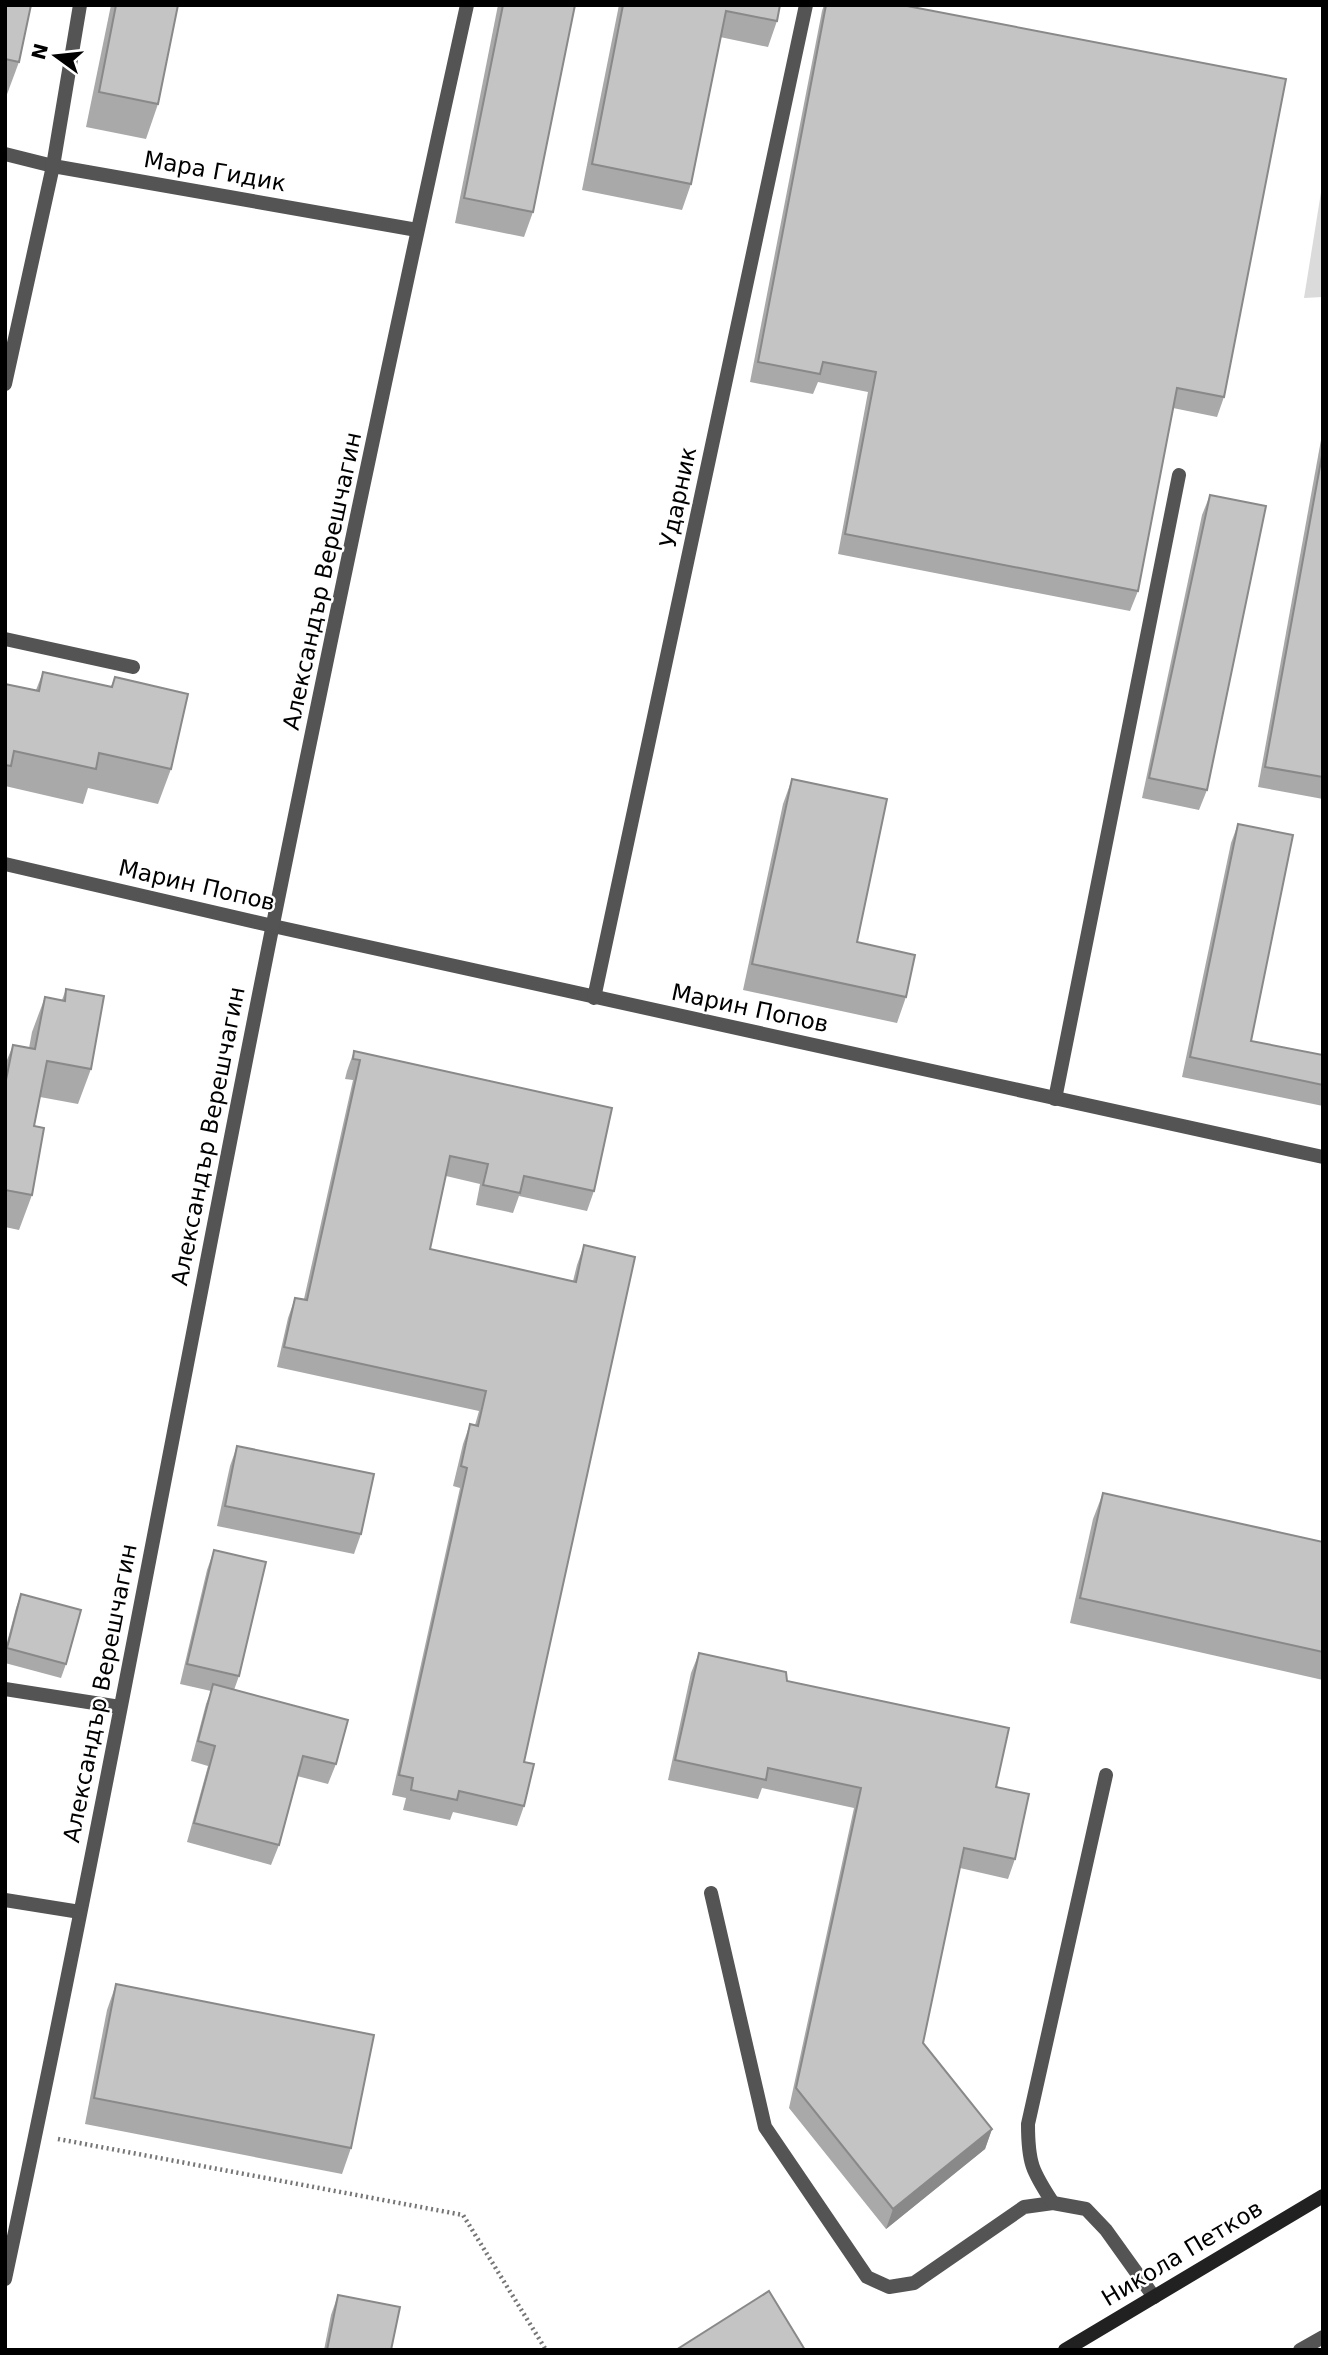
<svg xmlns="http://www.w3.org/2000/svg" width="1328" height="2355" font-family="'DejaVu Sans',sans-serif">
	<rect width="100%" height="100%" fill="#fff"/>
	<polygon fill="#dbdbdb" points="1323,180 1323,297 1304,298"/>
	<g fill="none" stroke-linecap="round" stroke-linejoin="round">
		<polyline stroke="#767676" stroke-width="4.5" stroke-dasharray="2 3.5" stroke-linecap="butt" points="58,2139 463,2215 546,2350"/>
		<g stroke="#545454" stroke-width="14">
			<polyline points="5,639 133,667"/>
			<polyline points="1055,1099 1179,475"/>
			<polyline points="711,1893 765,2127 867,2277 889,2287 914,2283 1024,2207 1053,2203 1086,2209 1106,2230 1154,2297"/>
			<path d="M1053 2203C1032 2171 1028 2163 1028 2124L1106 1775"/>
		</g>
		<g stroke="#545454" stroke-width="14">
			<polyline points="5,154 53,166 417,230"/>
			<polyline points="5,384 53,166 80,5"/>
			<polyline points="5,864 273,926 1323,1157"/>
			<polyline points="594,998 806,5"/>
			<polyline points="5,1689 120,1707"/>
			<polyline points="5,1900 80,1912"/>
			<path d="M5 2279C101 1830 182 1379 272 929 334 621 399 313 467 5"/>
			<polyline points="1300,2350 1323,2337"/>
		</g>
		<polyline stroke="#212121" stroke-width="14" points="1065,2350 1323,2196"/>
	</g>
	<g fill="#a9a9a9">
		<polygon points="5,5 19,62 6,97 5,97"/>
		<polygon points="111,5 178,5 158,104 146,139 86,127"/>
		<polygon points="498,5 575,5 533,212 524,237 455,223"/>
		<polygon points="619,5 780,5 777,21 768,47 720,37 691,184 682,210 582,190"/>
		<polygon points="824,5 902,5 1224,397 1217,417 1173,408 1138,591 1130,611 838,554 868,392 818,382 813,394 750,382 822,11"/>
		<polygon points="1323,429 1323,799 1258,787"/>
		<polygon points="1210,495 1207,790 1199,810 1142,798 1202,515"/>
		<polygon points="43,672 111,687 115,677 171,769 158,804 88,788 83,804 5,786 5,684 36,690"/>
		<polygon points="792,779 857,942 906,997 897,1023 743,990 783,804"/>
		<polygon points="1238,824 1251,1041 1323,1055 1323,1106 1182,1077 1231,843"/>
		<polygon points="66,989 91,1069 78,1104 40,1097 34,1126 32,1195 19,1230 5,1227 5,1065 13,1045 29,1048 32,1032 45,997 62,1000"/>
		<polygon points="354,1051 594,1191 587,1211 519,1196 513,1213 476,1205 480,1184 446,1176 430,1249 573,1281 577,1265 584,1245 524,1762 524,1806 517,1826 453,1812 450,1820 403,1810 406,1798 392,1795 460,1488 453,1486 463,1444 470,1424 475,1425 479,1411 277,1367 288,1318 295,1298 304,1299 353,1080 345,1079 347,1071"/>
		<polygon points="237,1446 361,1534 354,1554 217,1526 230,1466"/>
		<polygon points="1103,1493 1323,1542 1323,1680 1070,1623 1093,1519"/>
		<polygon points="214,1550 239,1676 234,1690 336,1764 328,1784 297,1776 279,1845 271,1865 187,1842 208,1766 191,1761 206,1704 211,1691 180,1684 207,1570"/>
		<polygon points="21,1594 66,1664 61,1678 5,1663 5,1650 16,1608"/>
		<polygon points="699,1653 787,1681 996,1787 1015,1859 1008,1879 960,1868 923,2043 992,2129 985,2149 886,2229 789,2108 854,1808 762,1788 758,1799 668,1780 691,1673"/>
		<polygon points="116,1984 351,2148 342,2174 85,2124 107,2010"/>
		<polygon points="338,2295 391,2350 324,2350 331,2315"/>
	</g>
	<polygon fill="#898989" points="992,2129 985,2149 886,2229 893,2209"/>
	<g fill="#c4c4c4" stroke="#898989" stroke-width="2">
		<polygon points="5,5 31,5 19,62 5,59"/>
		<polygon points="116,5 178,5 158,104 99,92"/>
		<polygon points="503,5 575,5 533,212 464,198"/>
		<polygon points="623,5 780,5 777,21 726,11 691,184 592,164"/>
		<polygon points="826,5 902,5 1286,79 1224,397 1177,388 1138,591 845,534 876,372 823,362 820,374 758,362"/>
		<polygon points="1323,450 1323,777 1265,767"/>
		<polygon points="1210,495 1266,506 1207,790 1149,778"/>
		<polygon points="43,672 112,687 115,677 188,694 171,769 99,753 96,769 14,751 11,766 5,765 5,684 39,691"/>
		<polygon points="792,779 887,799 857,942 915,955 906,997 752,964"/>
		<polygon points="1238,824 1293,835 1251,1041 1323,1055 1323,1085 1190,1057"/>
		<polygon points="66,989 104,996 91,1069 47,1061 34,1126 44,1128 32,1195 5,1190 5,1085 13,1045 35,1049 45,997 65,1001"/>
		<polygon points="354,1051 612,1108 594,1191 524,1176 520,1193 483,1185 488,1164 450,1156 430,1249 576,1282 584,1245 635,1257 524,1762 534,1764 524,1806 459,1791 457,1800 411,1790 413,1778 399,1775 467,1468 461,1466 470,1424 478,1426 486,1391 284,1347 295,1298 307,1300 360,1060 353,1059"/>
		<polygon points="237,1446 374,1474 361,1534 225,1506"/>
		<polygon points="1103,1493 1323,1542 1323,1652 1080,1598"/>
		<polygon points="214,1550 266,1562 239,1676 187,1664"/>
		<polygon points="21,1594 81,1610 66,1664 7,1648"/>
		<polygon points="699,1653 786,1672 787,1681 1009,1728 996,1787 1029,1794 1015,1859 964,1848 923,2043 992,2129 893,2209 796,2088 861,1788 768,1768 766,1780 675,1760"/>
		<polygon points="213,1684 348,1720 336,1764 303,1756 279,1845 194,1823 215,1746 198,1741"/>
		<polygon points="116,1984 374,2035 351,2148 94,2098"/>
		<polygon points="769,2291 805,2350 676,2350"/>
		<polygon points="338,2295 400,2307 391,2350 327,2350"/>
	</g>
	<g text-anchor="middle" dominant-baseline="central" stroke-width="5" stroke-linejoin="round" paint-order="stroke">
		<g font-size="23" fill="#000" stroke="#fff">
			<text transform="translate(215 171) rotate(10)">Мара Гидик</text>
			<text transform="translate(678 497) rotate(-78)">Ударник</text>
			<text transform="translate(322 581) rotate(-78)">Александър Верешчагин</text>
			<text transform="translate(197 885) rotate(13)">Марин Попов</text>
			<text transform="translate(750 1008) rotate(12)">Марин Попов</text>
			<text transform="translate(208 1136) rotate(-79)">Александър Верешчагин</text>
			<text transform="translate(100 1693) rotate(-79)">Александър Верешчагин</text>
			<text transform="translate(1182 2253) rotate(-31)">Никола Петков</text>
		</g>
	</g>
	<rect width="1328" height="2355" fill="none" stroke="#000000" stroke-width="14"/>
	<g transform="translate(56 56) rotate(285)" stroke="#ffffff" stroke-width="5" paint-order="stroke">
	<path d="M0-5L12 26L0 18L-12 26Z" fill="#000000"/>
	<text y="-10" font-size="19" font-weight="bold" text-anchor="middle" fill="#000000">N</text>
	</g>
</svg>
